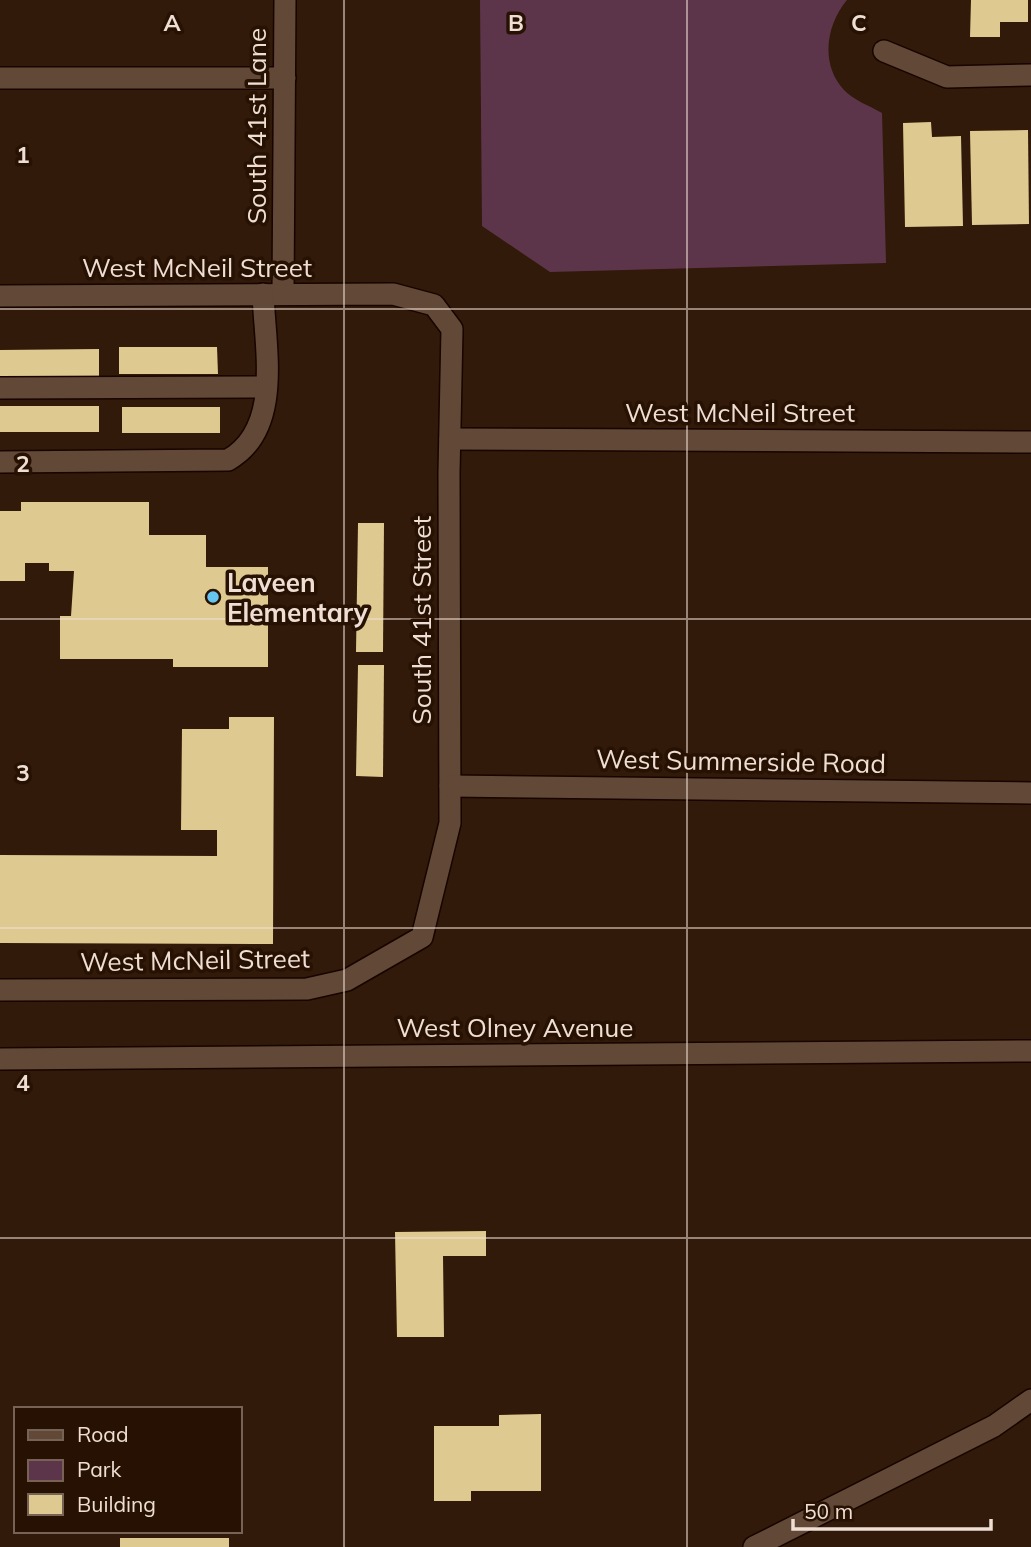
<svg xmlns="http://www.w3.org/2000/svg" width="1031" height="1547" font-family="Mulish,sans-serif">
	<rect width="100%" height="100%" fill="#311a09"/>
	<path fill="#5d354b" d="M480 0H847C826 25 820 64 844 90 853 100 870 106 882 113L886 263 550 272 482 226Z"/>
	<g fill="#dec991">
		<polygon points="971,0 1028,0 1028,22 1000,22 1000,37 970,37"/>
		<polygon points="931,122 932,137 961,136 963,226 905,227 903,123"/>
		<polygon points="1028,130 1029,224 972,225 970,131"/>
		<polygon points="119,347 217,347 218,374 119,374"/>
		<polygon points="99,349 99,376 0,376 0,350"/>
		<rect x="0" y="406" width="99" height="26"/>
		<rect x="122" y="407" width="98" height="26"/>
		<polygon points="21,502 149,502 149,535 206,535 206,567 268,567 268,667 173,667 173,659 60,659 60,616 71,616 74,571 49,571 49,563 25,563 25,581 0,581 0,511 21,511"/>
		<polygon points="358,523 384,523 383,652 356,652"/>
		<polygon points="358,665 384,665 383,777 356,776"/>
		<polygon points="229,717 274,717 273,944 0,943 0,855 217,856 217,830 181,830 182,729 229,729"/>
		<polygon points="486,1231 486,1256 443,1256 444,1337 397,1337 395,1232"/>
		<polygon points="541,1414 541,1491 471,1491 471,1501 434,1501 434,1426 499,1426 499,1415"/>
		<rect x="120" y="1538" width="109" height="9"/>
	</g>
	<g fill="none" stroke-linecap="round" stroke-linejoin="round">
		<defs>
			<g id="street">
				<polyline points="884,51 947,77 1031,75"/>
				<polyline points="0,78 285,78"/>
				<polyline points="283,294 285,0"/>
				<polyline points="0,296 393,294 434,305 452,329 449,473 450,823 422,937 347,980 307,989 0,990"/>
				<polyline points="0,388 266,387"/>
				<polyline points="450,439 1031,442"/>
				<path d="M0 462 228 460C283 429 265 348 263 294"/>
				<polyline points="450,786 1031,793"/>
				<polyline points="0,1059 1031,1051"/>
				<polyline points="754,1547 994,1426 1031,1400"/>
			</g>
		</defs>
		<use href="#street" stroke="#180400" stroke-width="24"/>
		<use href="#street" stroke="#624836" stroke-width="21"/>
	</g>
	<path fill="none" stroke="#efded4" stroke-width="2" stroke-opacity="0.55" d="M344 0V1547M687 0V1547M0 309H1031M0 619H1031M0 928H1031M0 1238H1031"/>
	<circle fill="#65c5ef" stroke="#271102" stroke-width="2.5" cx="213" cy="597" r="7"/>
	<g text-anchor="middle" dominant-baseline="central" stroke-width="7" stroke-linejoin="round" paint-order="stroke">
		<g font-size="26" fill="#efded4" stroke="#271102">
			<text transform="translate(256 126) rotate(-90)">South 41st Lane</text>
			<text x="197" y="267">West McNeil Street</text>
			<text x="740" y="412">West McNeil Street</text>
			<text transform="translate(421 620) rotate(-90)">South 41st Street</text>
			<text transform="translate(741 761) rotate(1)">West Summerside Road</text>
			<text transform="translate(195 960) rotate(-1)">West McNeil Street</text>
			<text x="515" y="1027">West Olney Avenue</text>
		</g>
		<g font-size="26" font-weight="bold" fill="#efded4" stroke="#271102" text-anchor="start">
			<text x="227" y="582">Laveen<tspan x="227" dy="30">Elementary</tspan></text>
		</g>
	</g>
	<g font-size="23" text-anchor="middle" font-weight="bold" fill="#efded4" stroke="#271102" stroke-width="7" stroke-linejoin="round" paint-order="stroke">
		<text x="172" y="31">A</text>
		<text x="516" y="31">B</text>
		<text x="859" y="31">C</text>
		<text x="23" y="163">1</text>
		<text x="23" y="472">2</text>
		<text x="23" y="781">3</text>
		<text x="23" y="1091">4</text>
	</g>
	<rect x="14" y="1407" width="228" height="126" fill="#271102" stroke="#776356" stroke-width="2"/>
	<rect x="28" y="1430" width="35" height="10" fill="#624836" stroke="#776356" stroke-width="2"/>
	<text x="77" y="1442" font-size="21" fill="#efded4">Road</text>
	<rect x="28" y="1460" width="35" height="21" fill="#5d354b" stroke="#776356" stroke-width="2"/>
	<text x="77" y="1477" font-size="21" fill="#efded4">Park</text>
	<rect x="28" y="1494" width="35" height="21" fill="#dec991" stroke="#776356" stroke-width="2"/>
	<text x="77" y="1512" font-size="21" fill="#efded4">Building</text>
	<path d="M793 1519v10h198v-10" fill="none" stroke="#efded4" stroke-width="3.5"/>
	<text x="804" y="1519" font-size="21" fill="#efded4" stroke="#271102" stroke-width="5" paint-order="stroke">50 m</text>
</svg>
